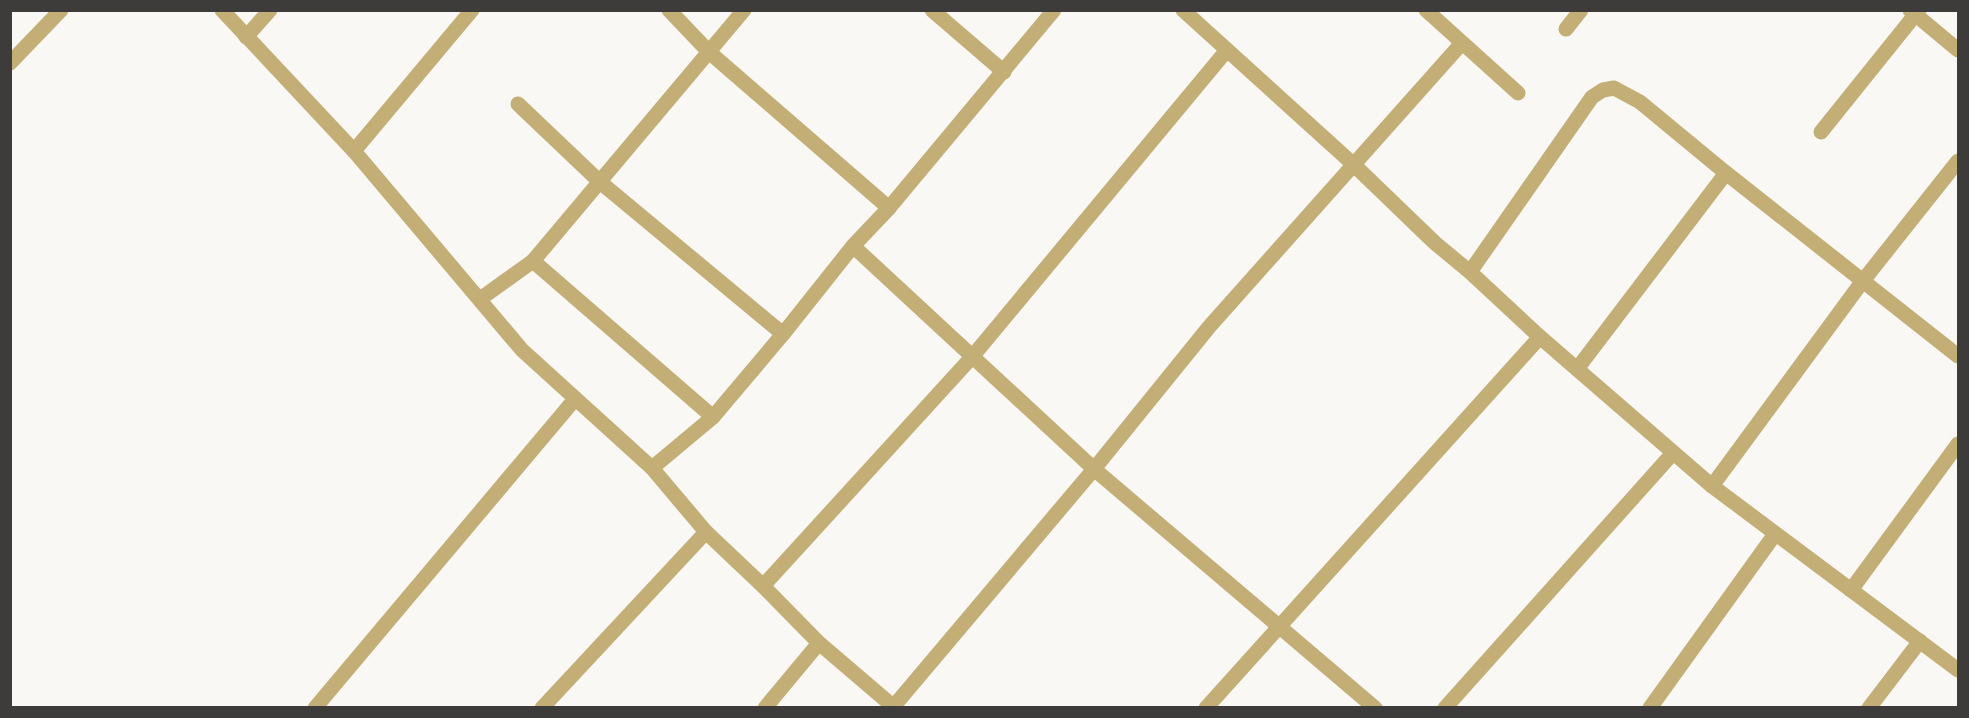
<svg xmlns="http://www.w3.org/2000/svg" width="1969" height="718" font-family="'Fira Sans',sans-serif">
	<rect width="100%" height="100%" fill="#faf8f5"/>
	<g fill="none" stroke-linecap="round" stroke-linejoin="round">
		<g stroke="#c3af76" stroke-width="15">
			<polyline points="222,10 354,151 522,350 652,468 706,532 763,586 819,643 895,708"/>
			<polyline points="669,10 709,52 889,208"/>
			<polyline points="932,10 1004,72"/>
			<polyline points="1183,10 1353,164 1435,243 1470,272 1540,337 1712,486 1958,670"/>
			<polyline points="1426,10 1518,93"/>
			<polyline points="1910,10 1958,50"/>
			<polyline points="1566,29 1581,10"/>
			<polyline points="246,37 270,10"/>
			<polyline points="10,63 61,10"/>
			<polyline points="518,104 600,182 783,334"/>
			<polyline points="1821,132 1919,10"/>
			<polyline points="354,151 472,10"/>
			<polyline points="853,246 1094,469 1375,708"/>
			<polyline points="533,261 713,417"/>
			<polyline points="1470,272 1592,97 1603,90 1614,88 1640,102 1726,173 1958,356"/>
			<polyline points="480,299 533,261 744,10"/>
			<polyline points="1577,369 1726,173"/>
			<polyline points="652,468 713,417 783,334 853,246 889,208 1054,10"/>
			<polyline points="1712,486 1862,282 1958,161"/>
			<polyline points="763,586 972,357 1227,50"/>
			<polyline points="1851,590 1958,444"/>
			<polyline points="894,706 1094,469 1209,327 1462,43"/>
			<polyline points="315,708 575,399"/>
			<polyline points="542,708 706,532"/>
			<polyline points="765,708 819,643"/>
			<polyline points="1206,708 1540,337"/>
			<polyline points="1445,708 1673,453"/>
			<polyline points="1650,708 1775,534"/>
			<polyline points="1869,708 1920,641"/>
		</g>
	</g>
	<rect width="1969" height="718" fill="none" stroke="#3d3c3b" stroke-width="24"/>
</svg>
